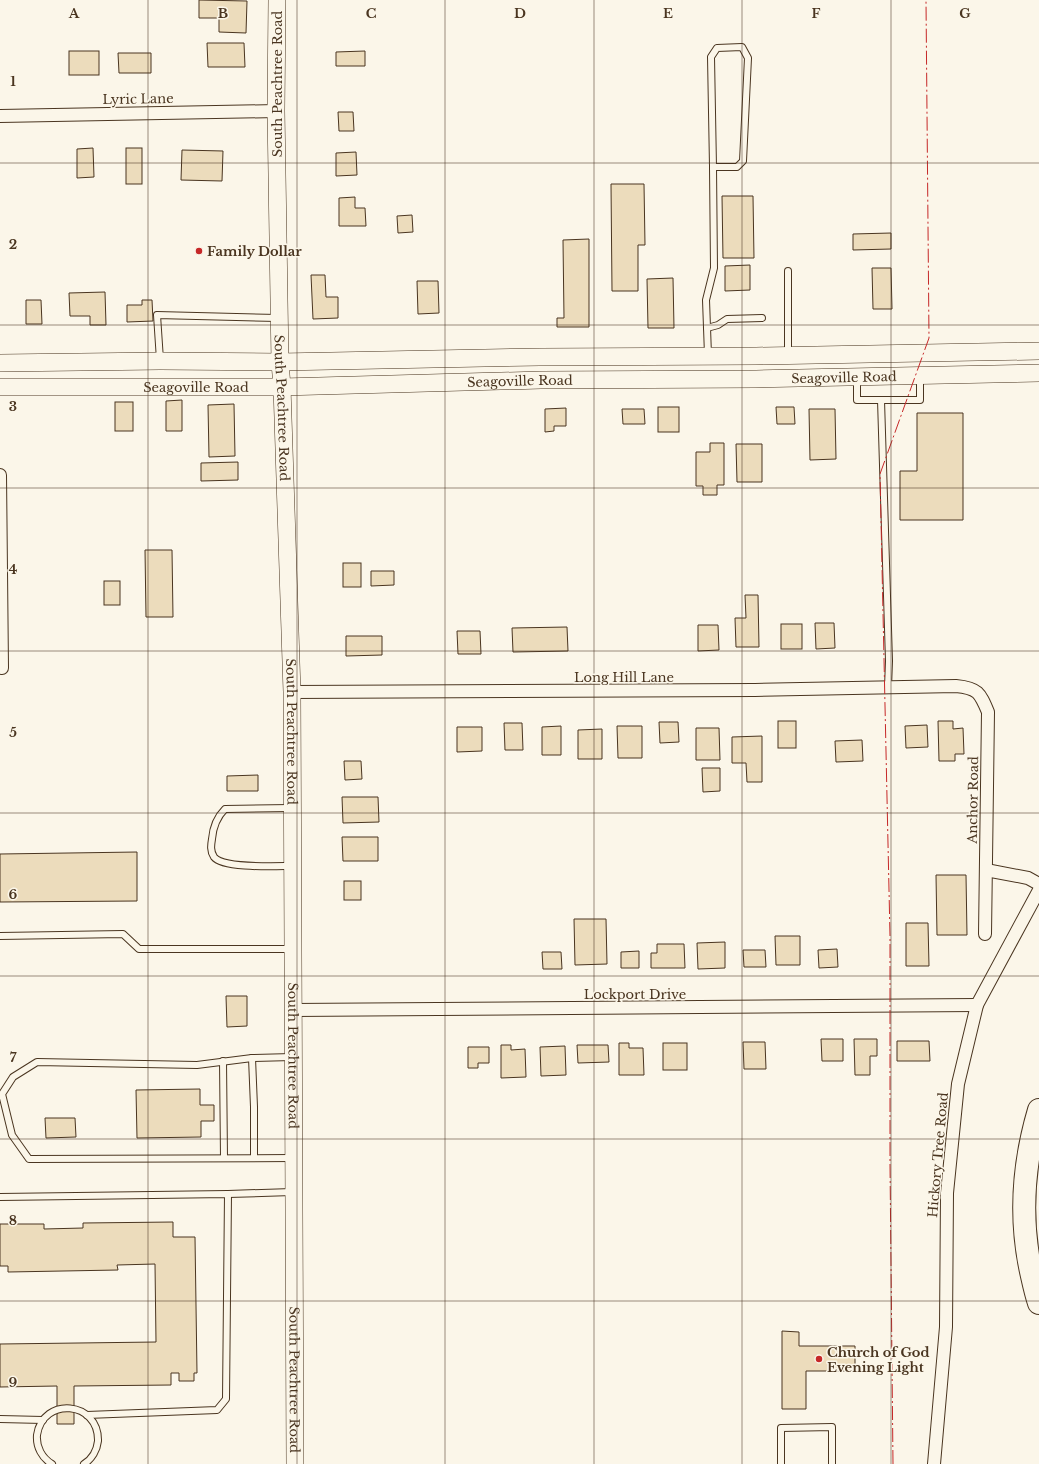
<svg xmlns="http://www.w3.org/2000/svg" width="1039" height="1464" font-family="'Libre Baskerville',serif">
	<rect width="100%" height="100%" fill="#fbf6e9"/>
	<g fill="#ecdcbc" stroke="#4a3520">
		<polygon points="199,0 247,1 246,33 219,32 219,18 199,18"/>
		<polygon points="207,43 244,43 245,67 208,67"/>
		<rect x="69" y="51" width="30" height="24"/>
		<polygon points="365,51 365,66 336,66 336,52"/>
		<polygon points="118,53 151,53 151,73 119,73"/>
		<polygon points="338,112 353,112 354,131 339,131"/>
		<polygon points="93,148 94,177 77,178 77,149"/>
		<rect x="126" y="148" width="16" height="36"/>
		<polygon points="182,150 223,151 222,181 181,180"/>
		<polygon points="356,152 357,175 336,176 336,153"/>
		<polygon points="611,184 644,184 645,245 638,245 638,291 612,291"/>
		<polygon points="722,196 753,196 754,258 723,258"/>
		<polygon points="355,197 355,208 365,208 366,226 339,226 339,198"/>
		<polygon points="412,215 413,232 398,233 397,216"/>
		<polygon points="891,233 891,249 853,250 853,234"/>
		<polygon points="589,239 589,327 557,327 557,318 564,318 563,240"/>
		<polygon points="750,265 750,290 725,291 725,266"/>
		<polygon points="872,268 891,268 892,309 873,309"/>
		<polygon points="311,275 325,275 326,297 338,297 338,318 313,319"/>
		<polygon points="673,278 674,328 648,328 647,279"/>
		<polygon points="417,281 438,281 439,313 418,314"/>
		<polygon points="105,292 106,325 90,325 90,316 70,316 69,293"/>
		<polygon points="26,300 41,300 42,324 26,324"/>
		<polygon points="142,300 152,300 153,321 127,322 127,305 142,305"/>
		<polygon points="182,400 182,431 166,431 166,401"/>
		<rect x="115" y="402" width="18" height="29"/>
		<polygon points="234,404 235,456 209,457 208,405"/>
		<rect x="658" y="407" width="21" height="25"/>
		<polygon points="776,407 794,407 795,424 777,424"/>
		<polygon points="566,408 566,426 554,426 554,431 545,432 545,409"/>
		<polygon points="622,409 644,409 645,424 623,424"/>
		<polygon points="809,409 835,409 836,459 810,460"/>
		<polygon points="917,413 963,413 963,520 900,520 900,471 917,471"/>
		<polygon points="710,443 724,443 724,485 717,485 717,495 703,495 703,486 696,486 696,452 710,452"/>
		<polygon points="736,444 762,444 762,482 737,482"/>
		<polygon points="238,462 238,480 201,481 201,463"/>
		<polygon points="145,550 172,550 173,617 146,617"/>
		<rect x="343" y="563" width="18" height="24"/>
		<polygon points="371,571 394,571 394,585 371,586"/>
		<rect x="104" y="581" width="16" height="24"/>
		<polygon points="745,595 758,595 759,647 736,647 735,618 746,618"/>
		<polygon points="815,623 834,623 835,648 816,649"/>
		<rect x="781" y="624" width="21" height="25"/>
		<polygon points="698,625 718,625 719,650 698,651"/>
		<polygon points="567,627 568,651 513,652 512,628"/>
		<polygon points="457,631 480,631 481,654 458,654"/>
		<polygon points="346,636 382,636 382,655 346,656"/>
		<rect x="778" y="721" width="18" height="27"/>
		<polygon points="938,721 953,721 953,729 963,728 964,754 955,754 955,761 939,761"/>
		<polygon points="659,722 678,722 679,742 660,743"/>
		<polygon points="504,723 522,723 523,750 505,750"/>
		<polygon points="927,725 928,747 906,748 905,726"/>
		<polygon points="561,726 561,755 542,755 542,727"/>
		<polygon points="617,726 642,726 642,758 618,758"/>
		<polygon points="457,727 482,727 482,751 457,752"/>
		<polygon points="696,728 719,728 720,760 696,760"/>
		<polygon points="602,729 602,759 578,759 578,730"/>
		<polygon points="762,736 762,782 747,782 746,763 732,763 732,737"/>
		<polygon points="862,740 863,761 836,762 835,741"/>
		<polygon points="344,761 361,761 362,779 345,780"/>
		<polygon points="702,768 720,768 720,791 703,792"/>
		<polygon points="258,775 258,791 227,791 227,776"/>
		<polygon points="342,797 378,797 379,822 343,823"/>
		<polygon points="342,837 378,837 378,861 343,861"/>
		<polygon points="137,852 137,901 0,902 0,854"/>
		<polygon points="936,875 966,875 967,935 937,935"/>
		<rect x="344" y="881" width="17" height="19"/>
		<polygon points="574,919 606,919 607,964 575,965"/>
		<polygon points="906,923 928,923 929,966 906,966"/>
		<polygon points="775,936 800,936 800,965 776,965"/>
		<polygon points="725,942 725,968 698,969 697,943"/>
		<polygon points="657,944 684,944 685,968 651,968 651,953 657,953"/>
		<polygon points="837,949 838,967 819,968 818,950"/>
		<polygon points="743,950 765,950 766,967 744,967"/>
		<polygon points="639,951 639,968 621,968 621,952"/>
		<polygon points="542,952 561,952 562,969 543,969"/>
		<polygon points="226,996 247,996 247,1026 227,1027"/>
		<polygon points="821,1039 843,1039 843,1061 822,1061"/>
		<polygon points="854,1039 877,1039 877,1056 870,1056 870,1075 855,1075"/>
		<polygon points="897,1041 929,1041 930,1061 897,1061"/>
		<polygon points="743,1042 765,1042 766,1069 744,1069"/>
		<polygon points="619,1043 629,1043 629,1048 643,1048 644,1075 619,1075"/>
		<rect x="663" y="1043" width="24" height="27"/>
		<polygon points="501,1045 511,1045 511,1050 525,1049 526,1077 501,1078"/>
		<polygon points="577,1045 608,1045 609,1062 578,1063"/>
		<polygon points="565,1046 566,1075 541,1076 540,1047"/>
		<polygon points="468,1047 489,1047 489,1063 478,1063 478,1068 468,1068"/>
		<polygon points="200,1089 200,1105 214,1105 214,1121 201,1121 201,1137 137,1138 136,1090"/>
		<polygon points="45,1118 75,1118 76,1137 46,1138"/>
		<polygon points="173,1222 173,1237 195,1237 197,1373 194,1373 194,1381 179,1381 179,1373 171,1373 171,1385 74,1386 74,1424 57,1424 57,1386 0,1387 0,1344 156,1342 155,1264 117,1265 118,1270 8,1272 8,1266 0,1266 0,1224 44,1224 44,1229 83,1228 83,1223"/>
		<polygon points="782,1331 799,1332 799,1346 855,1346 855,1371 806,1371 806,1409 782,1409"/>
	</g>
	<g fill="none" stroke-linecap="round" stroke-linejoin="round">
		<defs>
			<g id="lane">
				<polyline points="788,271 788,354"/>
				<polyline points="707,328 718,325 727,319 762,318"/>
				<polyline points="708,355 706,300 714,268 713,167 737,167 743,161 748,58 742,47 717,48 711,57 713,167"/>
				<polyline points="160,360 157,315 278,318"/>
				<polyline points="857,378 857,400 881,400"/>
				<polyline points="888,687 889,661 881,400 920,400 920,377"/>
				<path d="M291 808 225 809C217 817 213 827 212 839 211 845 210 851 214 857 223 869 278 866 293 866"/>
				<polyline points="0,936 123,934 139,949 292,949"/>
				<polyline points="292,1057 252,1058 197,1065 37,1062 13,1077 2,1094 12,1135 29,1159 293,1158"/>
				<polyline points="252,1058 254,1107 254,1158"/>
				<polyline points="223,1061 224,1158"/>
				<polyline points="228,1194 292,1192"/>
				<polyline points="0,1197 228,1194 226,1399 217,1410 87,1415"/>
				<polyline points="0,1419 43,1420"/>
				<path d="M52 1464C42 1458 36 1447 37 1435 43 1396 99 1401 98 1441 97 1450 92 1459 84 1464"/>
				<polyline points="781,1464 781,1428 832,1427 832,1464"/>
			</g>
			<g id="street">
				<polyline points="0,116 276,111"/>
				<polyline points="0,475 2,668"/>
				<path d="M292 692 755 690 956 686C978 688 980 693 988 712L985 934"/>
				<polyline points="986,870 1028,878 1039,884"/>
				<polyline points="293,1010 977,1005"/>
				<polyline points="934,1464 946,1327 947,1193 958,1084 977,1005 1039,890"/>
			</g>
			<g id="secondary">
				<path id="s1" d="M277 0 276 111 280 362 282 387 292 692 295 1464"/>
				<polyline points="0,363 160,361 280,362 540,357 756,356 1039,351"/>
				<path id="s2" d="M0 387H282L541 380 756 379 1039 373"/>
			</g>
			<path id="highway" d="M1039 1110C1023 1164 1019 1220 1032 1276 1034 1285 1036 1294 1039 1303"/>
		</defs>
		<use href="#lane" stroke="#4a3520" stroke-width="8"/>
		<use href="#street" stroke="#4a3520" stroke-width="14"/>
		<use href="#secondary" stroke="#4a3520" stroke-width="18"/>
		<use href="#highway" stroke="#4a3520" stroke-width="24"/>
		<use href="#lane" stroke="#fbf6e9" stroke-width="6"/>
		<use href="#street" stroke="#fbf6e9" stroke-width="12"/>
		<use href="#secondary" stroke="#fbf6e9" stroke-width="17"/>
		<use href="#highway" stroke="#fbf6e9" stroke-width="22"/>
		<polyline stroke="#c62828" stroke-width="1" stroke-dasharray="14 3 2 3" stroke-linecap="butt" points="893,1464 890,1163 890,936 880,474 929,338 926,0"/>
	</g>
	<path fill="none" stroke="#4a3520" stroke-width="1" stroke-opacity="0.55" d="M148 0V1464M297 0V1464M445 0V1464M594 0V1464M742 0V1464M891 0V1464M0 163H1039M0 325H1039M0 488H1039M0 651H1039M0 813H1039M0 976H1039M0 1139H1039M0 1301H1039"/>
	<g fill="#c62828" stroke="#fbf6e9" stroke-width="1.5">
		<circle cx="199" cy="251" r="4"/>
		<circle cx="819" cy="1359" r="4"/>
	</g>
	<g text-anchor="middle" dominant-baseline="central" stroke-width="3" stroke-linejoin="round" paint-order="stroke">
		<g font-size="13" fill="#4a3520" stroke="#fbf6e9">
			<text transform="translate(277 84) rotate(-90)">South Peachtree Road</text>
			<text transform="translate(138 99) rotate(-1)">Lyric Lane</text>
			<text stroke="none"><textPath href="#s2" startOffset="844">Seagoville Road</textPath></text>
			<text stroke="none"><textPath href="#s2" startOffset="520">Seagoville Road</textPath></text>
			<text stroke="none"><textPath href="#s2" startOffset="196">Seagoville Road</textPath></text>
			<text stroke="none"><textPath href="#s1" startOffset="408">South Peachtree Road</textPath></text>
			<text x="624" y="677">Long Hill Lane</text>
			<text stroke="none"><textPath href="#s1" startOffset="732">South Peachtree Road</textPath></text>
			<text transform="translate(973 800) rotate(-89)">Anchor Road</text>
			<text x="635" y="994">Lockport Drive</text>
			<text stroke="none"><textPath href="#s1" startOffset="1056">South Peachtree Road</textPath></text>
			<text transform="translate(938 1155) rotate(-85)">Hickory Tree Road</text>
			<text stroke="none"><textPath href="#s1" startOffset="1380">South Peachtree Road</textPath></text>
		</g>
		<g font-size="13" font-weight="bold" fill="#4a3520" stroke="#fbf6e9" text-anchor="start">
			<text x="207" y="251">Family Dollar</text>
			<text x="827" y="1352">Church of God<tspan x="827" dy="15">Evening Light</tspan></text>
		</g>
	</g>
	<g font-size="13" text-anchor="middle" font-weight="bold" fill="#4a3520" stroke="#fbf6e9" stroke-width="3" stroke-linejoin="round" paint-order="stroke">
		<text x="74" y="18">A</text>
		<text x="223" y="18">B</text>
		<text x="371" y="18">C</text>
		<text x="520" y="18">D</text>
		<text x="668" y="18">E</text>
		<text x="816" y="18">F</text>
		<text x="965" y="18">G</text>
		<text x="13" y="86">1</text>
		<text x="13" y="249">2</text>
		<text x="13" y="411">3</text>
		<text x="13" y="574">4</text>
		<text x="13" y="737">5</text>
		<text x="13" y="899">6</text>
		<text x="13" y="1062">7</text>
		<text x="13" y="1225">8</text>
		<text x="13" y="1387">9</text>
	</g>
</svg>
